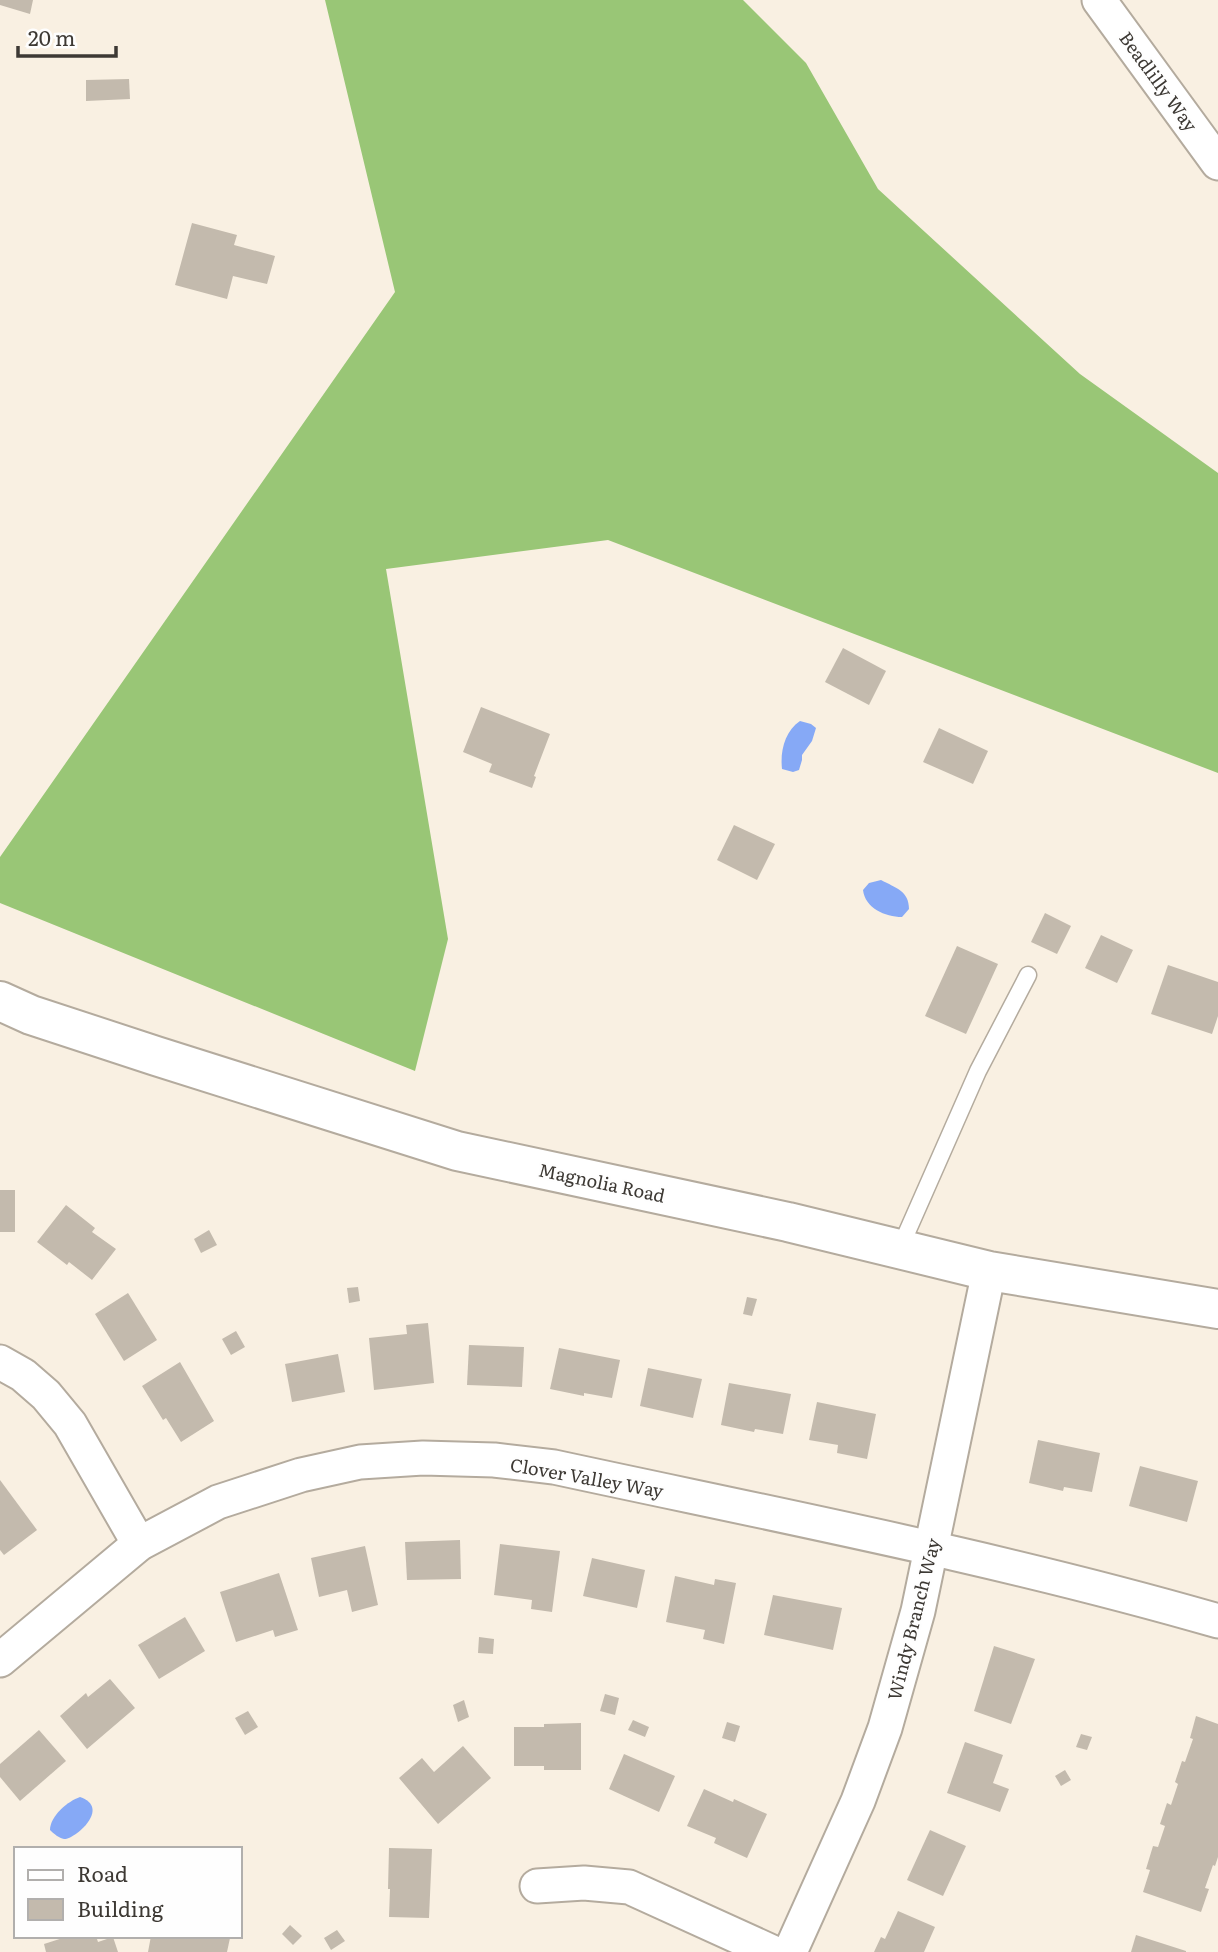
<svg xmlns="http://www.w3.org/2000/svg" width="1218" height="1952" font-family="Literata,serif">
	<rect width="100%" height="100%" fill="#f9f0e2"/>
	<polygon fill="#99c676" points="325,0 743,0 806,63 878,189 1080,374 1218,473 1218,773 608,540 386,569 448,939 415,1071 0,903 0,857 395,292"/>
	<g fill="#86a9f6">
		<path d="M800 721 811 724 816 728 812 741 802 755V760L799 770 793 772 782 769C780 751 785 731 800 721Z"/>
		<path d="M881 880C896 888 909 891 909 909L902 917C885 917 865 908 863 890L869 883Z"/>
		<path d="M80 1797C112 1808 74 1840 64 1839 59 1838 54 1834 50 1830 50 1816 68 1801 80 1797Z"/>
	</g>
	<g fill="#c3baad">
		<polygon points="0,0 33,0 30,14 0,5"/>
		<polygon points="129,79 130,99 86,101 86,80"/>
		<polygon points="192,223 237,235 234,245 275,256 267,284 233,276 227,299 175,285"/>
		<polygon points="843,648 886,671 869,705 825,682"/>
		<polygon points="481,707 550,734 534,776 536,777 532,788 489,772 492,764 463,752"/>
		<polygon points="939,728 988,751 973,784 923,762"/>
		<polygon points="734,825 775,844 757,880 717,860"/>
		<polygon points="1045,913 1071,926 1057,954 1031,942"/>
		<polygon points="1101,935 1133,950 1117,983 1085,968"/>
		<polygon points="957,946 998,964 966,1034 925,1016"/>
		<polygon points="1168,965 1218,982 1218,1016 1212,1034 1151,1014"/>
		<rect x="0" y="1190" width="15" height="42"/>
		<polygon points="66,1205 95,1228 92,1232 116,1249 92,1280 69,1262 67,1265 37,1242"/>
		<polygon points="209,1230 217,1245 201,1253 194,1239"/>
		<polygon points="358,1287 360,1301 349,1303 347,1288"/>
		<polygon points="128,1293 157,1340 124,1361 95,1314"/>
		<polygon points="747,1297 757,1299 752,1316 743,1314"/>
		<polygon points="428,1323 434,1383 374,1390 369,1338 407,1334 406,1325"/>
		<polygon points="236,1331 245,1347 231,1355 222,1339"/>
		<polygon points="469,1345 524,1347 522,1387 467,1385"/>
		<polygon points="559,1348 620,1360 612,1398 584,1393 584,1396 550,1389"/>
		<polygon points="338,1354 345,1392 292,1402 285,1364"/>
		<polygon points="180,1362 214,1421 181,1442 166,1418 163,1420 142,1386"/>
		<polygon points="648,1368 702,1379 693,1418 640,1406"/>
		<polygon points="729,1383 791,1394 783,1434 755,1429 754,1432 721,1425"/>
		<polygon points="817,1402 876,1414 867,1459 837,1453 838,1445 809,1440"/>
		<polygon points="1038,1440 1100,1453 1092,1492 1064,1487 1063,1491 1029,1483"/>
		<polygon points="1140,1466 1198,1481 1187,1522 1129,1506"/>
		<polygon points="0,1480 37,1530 4,1555 0,1550"/>
		<polygon points="460,1540 461,1579 407,1580 405,1542"/>
		<polygon points="500,1544 560,1551 552,1612 531,1609 532,1600 494,1595"/>
		<polygon points="365,1546 378,1605 352,1612 347,1590 319,1597 311,1558"/>
		<polygon points="592,1558 645,1570 637,1608 583,1596"/>
		<polygon points="279,1573 298,1630 275,1637 273,1630 236,1642 220,1592"/>
		<polygon points="675,1576 714,1585 715,1579 736,1583 724,1644 703,1639 705,1630 666,1622"/>
		<polygon points="773,1595 842,1608 833,1650 764,1635"/>
		<polygon points="185,1617 205,1651 159,1679 138,1645"/>
		<polygon points="479,1637 494,1639 493,1654 478,1653"/>
		<polygon points="994,1646 1035,1659 1011,1724 974,1711"/>
		<polygon points="110,1679 135,1708 87,1749 60,1716 86,1693 88,1697"/>
		<polygon points="605,1694 619,1698 615,1715 600,1711"/>
		<polygon points="464,1700 469,1717 458,1722 453,1705"/>
		<polygon points="248,1711 258,1727 245,1735 235,1718"/>
		<polygon points="1196,1716 1218,1724 1218,1857 1215,1866 1213,1865 1205,1888 1209,1889 1201,1912 1143,1892 1150,1870 1146,1869 1153,1846 1158,1847 1165,1826 1160,1824 1167,1803 1171,1805 1178,1784 1175,1782 1182,1761 1185,1762 1193,1739 1190,1738"/>
		<polygon points="633,1720 649,1727 645,1737 628,1730"/>
		<polygon points="727,1722 740,1726 735,1742 722,1738"/>
		<polygon points="581,1723 581,1770 544,1770 544,1766 514,1766 514,1727 544,1727 544,1724"/>
		<polygon points="39,1730 66,1761 20,1801 0,1777 0,1764"/>
		<polygon points="1081,1734 1092,1737 1087,1750 1076,1747"/>
		<polygon points="965,1742 1003,1755 993,1783 1009,1789 1000,1812 947,1793"/>
		<polygon points="463,1746 491,1778 438,1824 399,1778 422,1758 434,1772"/>
		<polygon points="624,1754 675,1776 659,1812 609,1789"/>
		<polygon points="1065,1770 1071,1780 1061,1786 1055,1776"/>
		<polygon points="704,1789 733,1802 734,1799 767,1814 747,1858 714,1843 716,1838 687,1826"/>
		<polygon points="930,1830 966,1846 943,1896 907,1880"/>
		<polygon points="389,1848 432,1849 429,1918 389,1917 390,1889 388,1889"/>
		<polygon points="898,1911 935,1927 924,1952 874,1952 881,1937 885,1939"/>
		<polygon points="290,1925 302,1936 293,1945 282,1934"/>
		<polygon points="337,1930 345,1941 331,1950 324,1938"/>
		<polygon points="1136,1935 1186,1951 1186,1952 1131,1952"/>
		<polygon points="69,1936 96,1936 98,1942 113,1937 118,1952 46,1952 44,1944"/>
		<polygon points="151,1936 219,1936 230,1938 227,1952 148,1952"/>
	</g>
	<g fill="none" stroke-linecap="round" stroke-linejoin="round">
		<defs>
			<polyline id="service" points="900,1248 978,1071 1028,975"/>
			<g id="minor">
				<polyline points="1099,0 1218,163"/>
				<polyline points="0,1362 23,1375 46,1395 70,1424 139,1544"/>
				<path d="M0 1660 139 1544 218 1502 301 1475 360 1462 423 1458 494 1460 554 1467C776 1515 1000 1558 1218 1621"/>
				<polyline points="537,1886 584,1883 629,1887 772,1952"/>
				<polyline points="790,1952 858,1801 885,1728 918,1611 989,1271"/>
			</g>
			<polyline id="secondary" points="0,1001 31,1015 156,1056 457,1151 788,1222 989,1271 1218,1309"/>
		</defs>
		<use href="#service" stroke="#b4ab9e" stroke-width="19"/>
		<use href="#minor" stroke="#b4ab9e" stroke-width="37"/>
		<use href="#secondary" stroke="#b4ab9e" stroke-width="42"/>
		<use href="#service" stroke="#fff" stroke-width="16"/>
		<use href="#minor" stroke="#fff" stroke-width="33"/>
		<use href="#secondary" stroke="#fff" stroke-width="38"/>
	</g>
	<g text-anchor="middle" dominant-baseline="central" stroke-width="5" stroke-linejoin="round" paint-order="stroke">
		<g font-size="18" fill="#3d3934" stroke="#fefefe">
			<text transform="translate(1159 81) rotate(54)">Beadlilly Way</text>
			<text transform="translate(602 1182) rotate(12)">Magnolia Road</text>
			<text transform="translate(587 1477) rotate(10)">Clover Valley Way</text>
			<text transform="translate(913 1619) rotate(-76)">Windy Branch Way</text>
		</g>
	</g>
	<rect x="14" y="1847" width="228" height="91" fill="#fefefe" stroke="#b1afad" stroke-width="2"/>
	<rect x="28" y="1870" width="35" height="10" fill="#ffffff" stroke="#b1afad" stroke-width="2"/>
	<text x="77" y="1882" font-size="21" fill="#3d3934">Road</text>
	<rect x="28" y="1899" width="35" height="21" fill="#c3baad" stroke="#b1afad" stroke-width="2"/>
	<text x="77" y="1917" font-size="21" fill="#3d3934">Building</text>
	<path d="M18 46v10h98v-10" fill="none" stroke="#3d3934" stroke-width="3.5"/>
	<text x="28" y="46" font-size="21" fill="#3d3934" stroke="#fefefe" stroke-width="5" paint-order="stroke">20 m</text>
</svg>
